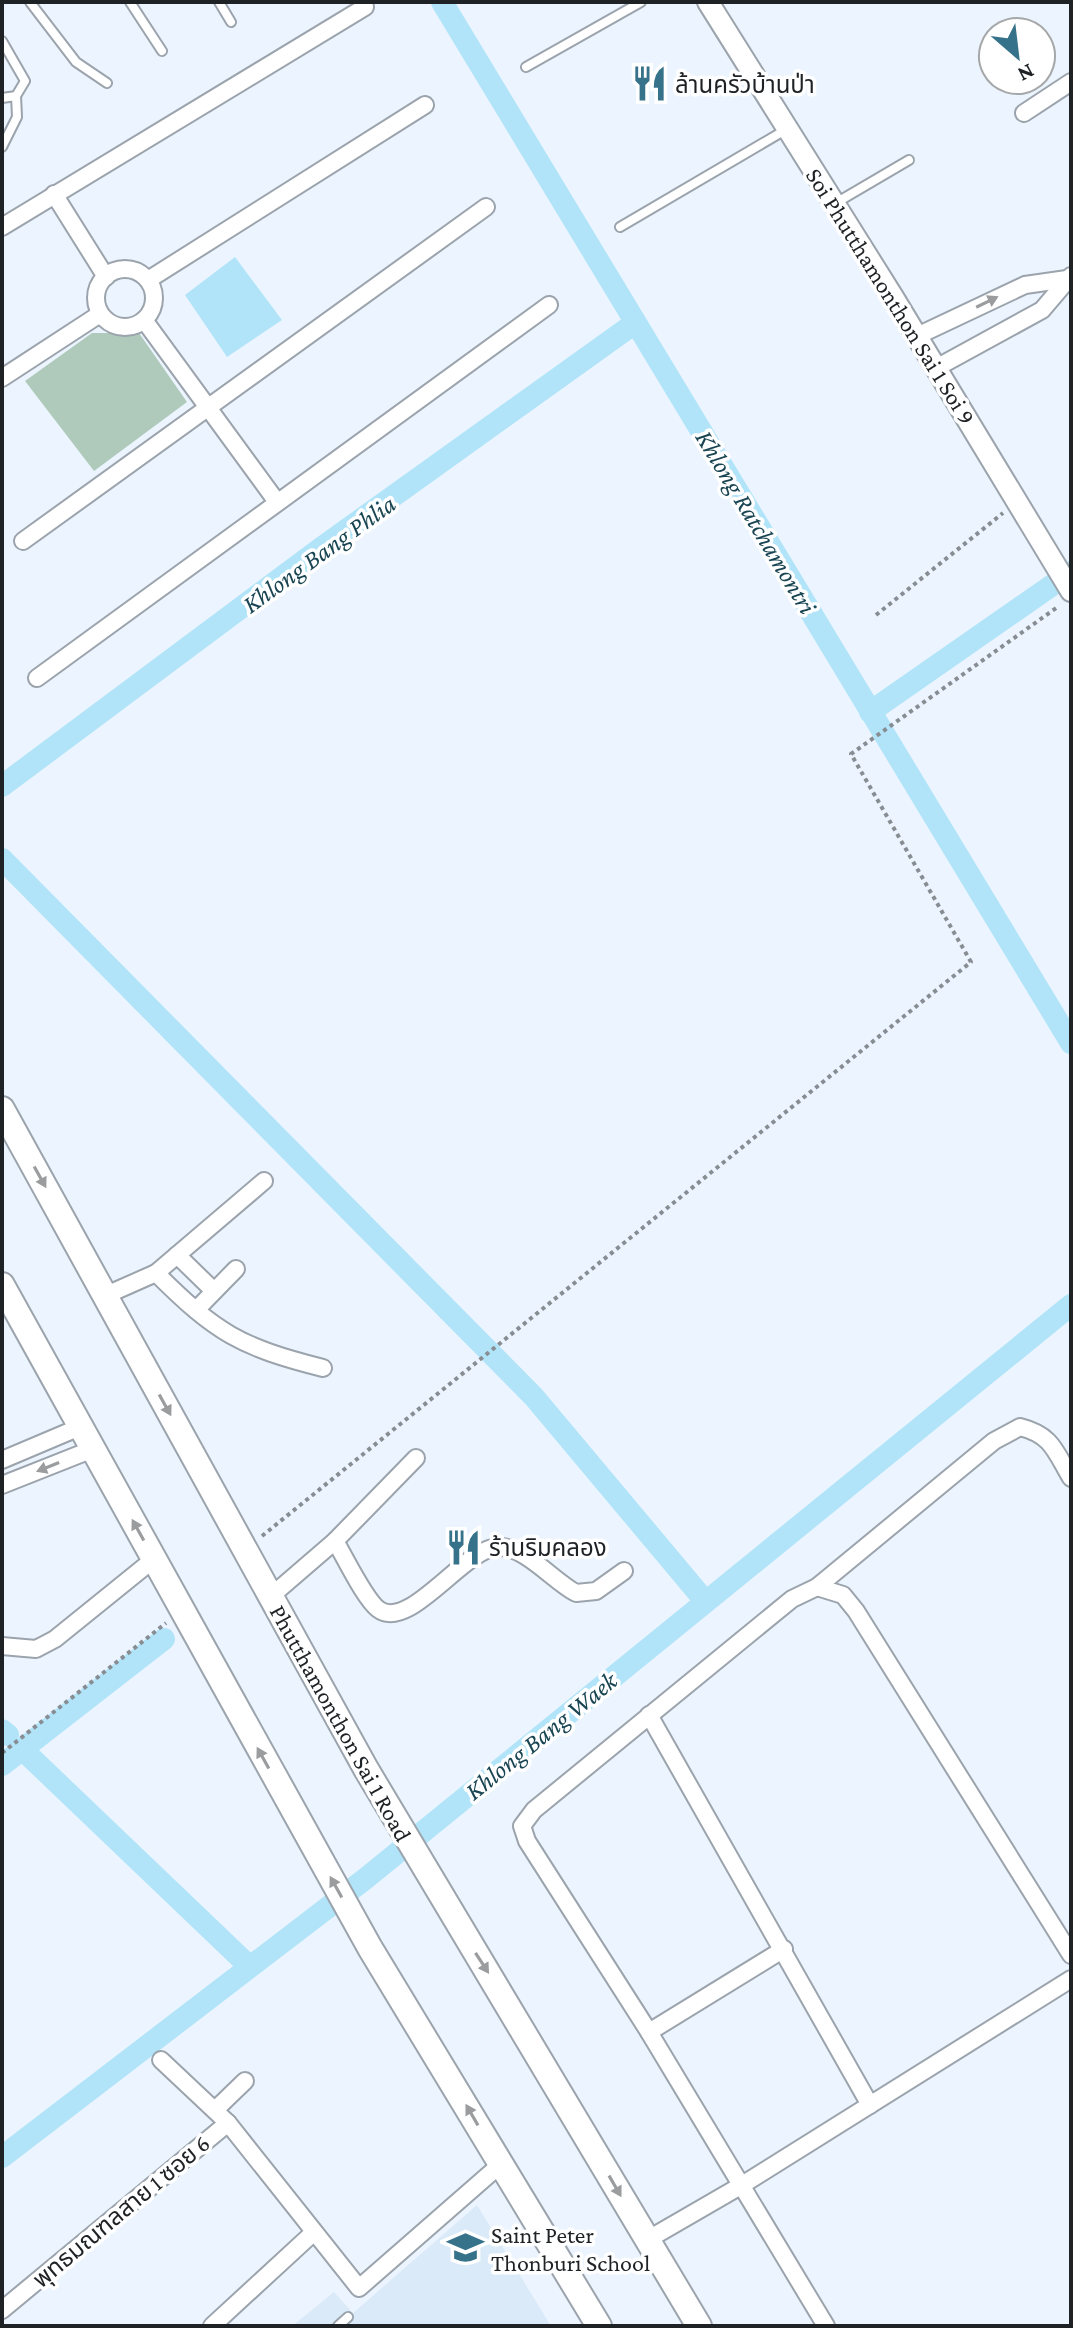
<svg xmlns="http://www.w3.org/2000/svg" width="1073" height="2328" font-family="'Crimson Pro','Noto Sans Thai',serif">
	<rect width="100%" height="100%" fill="#ecf5ff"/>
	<polygon fill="#dbeaf9" points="477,2205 551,2326 292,2326 334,2292 353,2313"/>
	<polygon fill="#afcaba" points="92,333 139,333 187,402 94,471 25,381"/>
	<polygon fill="#b1e4f8" points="235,257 282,320 227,357 185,295"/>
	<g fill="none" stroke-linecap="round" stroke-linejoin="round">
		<g stroke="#b1e4f8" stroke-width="22">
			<polyline points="442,2 1071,1043"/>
			<polyline points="870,712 1071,572"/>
			<polyline points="2,786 321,548 635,323"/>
			<polyline points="2,859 534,1397 705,1601"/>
			<polyline points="2,1730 8,1735"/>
			<polyline points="23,1750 249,1966"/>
			<polyline points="2,1765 164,1639"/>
			<polyline points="2,2157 365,1879 1071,1305"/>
		</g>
		<defs>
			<g id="service">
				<polyline points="30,2 76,62 107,83"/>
				<polyline points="130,2 162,51"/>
				<polyline points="219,2 231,22"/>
				<polyline points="2,41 25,81 16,96 2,98"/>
				<polyline points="526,67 641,2"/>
				<polyline points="2,147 17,117 16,96"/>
				<polyline points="834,204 909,160"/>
				<polyline points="620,227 787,129"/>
				<polyline points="338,2326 348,2317"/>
			</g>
			<g id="minor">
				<polyline points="1024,113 1071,82"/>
				<polyline points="54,194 106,277"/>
				<polyline points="2,227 365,7"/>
				<circle cx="125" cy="298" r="29"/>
				<polyline points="148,280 425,105"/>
				<polyline points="144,320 277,502"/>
				<polyline points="917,336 1025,285 1067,279"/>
				<polyline points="936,368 1042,310 1071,276"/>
				<polyline points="2,378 100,314"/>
				<polyline points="23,541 486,207"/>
				<polyline points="37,678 549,305"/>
				<polyline points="177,1255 214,1291"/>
				<polyline points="156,1273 264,1181"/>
				<path d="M104 1296 156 1273C216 1333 240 1347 323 1368"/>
				<polyline points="196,1310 236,1269"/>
				<polyline points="2,1460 80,1427"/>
				<polyline points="2,1485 93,1449"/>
				<path d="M335 1541C345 1557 364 1598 378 1609 409 1633 464 1548 498 1547 525 1546 553 1581 576 1593L596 1591 624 1571"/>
				<polyline points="817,1587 843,1595 856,1611 1071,1955"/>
				<polyline points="270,1597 335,1541 416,1458"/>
				<polyline points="2,1646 36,1649 55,1639 154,1559"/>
				<polyline points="649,1715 870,2105"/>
				<polyline points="649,2032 784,1949"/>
				<polyline points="161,2060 228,2123 359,2288 501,2164"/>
				<polyline points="215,2110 245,2081"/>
				<polyline points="647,2240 742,2185 1071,1979"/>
				<polyline points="2,2310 228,2123"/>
				<polyline points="212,2326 313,2233"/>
				<path d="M826 2326 649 2032 527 1841 522 1826 534 1810 792 1599 817 1587 994 1441 1020 1427C1052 1435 1055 1451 1071 1478"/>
			</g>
			<polyline id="tertiary" points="708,2 893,297 1071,591"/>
			<g id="secondary">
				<polyline points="2,1109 366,1769 699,2326"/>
				<polyline points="2,1285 370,1948 599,2326"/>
			</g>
		</defs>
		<use href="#service" stroke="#9ba3ac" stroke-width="12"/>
		<use href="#minor" stroke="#9ba3ac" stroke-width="20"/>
		<use href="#tertiary" stroke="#9ba3ac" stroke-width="24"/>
		<use href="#secondary" stroke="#9ba3ac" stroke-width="28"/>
		<g stroke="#878d93" stroke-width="4" stroke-dasharray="4 4" stroke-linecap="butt">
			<polyline points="876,615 1003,513"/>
			<polyline points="262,1536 971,962 851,754 1059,606"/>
			<polyline points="2,1753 166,1623"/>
		</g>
		<use href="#service" stroke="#fff" stroke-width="8"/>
		<use href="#minor" stroke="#fff" stroke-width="16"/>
		<use href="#tertiary" stroke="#fff" stroke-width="20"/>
		<use href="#secondary" stroke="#fff" stroke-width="24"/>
	</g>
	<defs><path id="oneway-solid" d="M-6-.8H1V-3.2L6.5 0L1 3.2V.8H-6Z" transform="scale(2)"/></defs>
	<g fill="#9a9c9d">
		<use href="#oneway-solid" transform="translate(987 302) rotate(-26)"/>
		<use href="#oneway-solid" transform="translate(40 1177) rotate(61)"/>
		<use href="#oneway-solid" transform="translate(165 1405) rotate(61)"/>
		<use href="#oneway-solid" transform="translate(48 1467) rotate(158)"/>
		<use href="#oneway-solid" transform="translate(138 1530) rotate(-119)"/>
		<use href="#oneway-solid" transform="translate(263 1758) rotate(-119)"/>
		<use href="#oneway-solid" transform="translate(336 1887) rotate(-119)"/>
		<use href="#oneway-solid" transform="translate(482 1963) rotate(57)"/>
		<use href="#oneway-solid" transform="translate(472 2115) rotate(-120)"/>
		<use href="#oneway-solid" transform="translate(615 2186) rotate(60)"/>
	</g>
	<defs>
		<symbol id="restaurant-bare" viewBox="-9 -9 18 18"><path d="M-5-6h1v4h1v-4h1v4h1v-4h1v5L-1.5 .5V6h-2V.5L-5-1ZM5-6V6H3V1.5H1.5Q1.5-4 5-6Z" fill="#367289" stroke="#fff" stroke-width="2.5" paint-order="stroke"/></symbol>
		<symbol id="school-bare" viewBox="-9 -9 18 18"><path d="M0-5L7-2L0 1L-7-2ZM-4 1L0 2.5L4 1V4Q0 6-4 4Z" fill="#367289" stroke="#fff" stroke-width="2.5" paint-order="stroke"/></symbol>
	</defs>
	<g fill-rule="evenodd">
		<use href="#restaurant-bare" x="624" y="58" width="51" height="51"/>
		<use href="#restaurant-bare" x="438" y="1522" width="51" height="51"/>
		<use href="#school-bare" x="440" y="2222" width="51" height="51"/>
	</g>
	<g text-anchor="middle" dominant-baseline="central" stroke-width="7" stroke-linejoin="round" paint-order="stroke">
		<g font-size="24" fill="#1f2225" stroke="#fff" text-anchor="start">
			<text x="675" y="84">ล้านครัวบ้านป่า</text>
			<text x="489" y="1547">ร้านริมคลอง</text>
			<text x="491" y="2234">Saint Peter<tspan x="491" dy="28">Thonburi School</tspan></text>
		</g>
		<g font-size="24" fill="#1f2225" stroke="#fff">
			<text transform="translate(891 296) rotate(58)">Soi Phutthamonthon Sai 1 Soi 9</text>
			<text transform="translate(341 1723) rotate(61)">Phutthamonthon Sai 1 Road</text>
			<text transform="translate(121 2211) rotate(-40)">พุทธมณฑลสาย 1 ซอย 6</text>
		</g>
		<g font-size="26" font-style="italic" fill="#194553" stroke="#fff">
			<text transform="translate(756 522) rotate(59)">Khlong Ratchamontri</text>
			<text transform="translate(319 554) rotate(-36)">Khlong Bang Phlia</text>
			<text transform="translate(541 1736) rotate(-39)">Khlong Bang Waek</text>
		</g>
	</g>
	<rect width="1073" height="2328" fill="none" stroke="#1f2225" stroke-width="8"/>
	<g transform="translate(1017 56) rotate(152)"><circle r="38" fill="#ffffff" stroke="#a5a7a8" stroke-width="2"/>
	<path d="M0-6L14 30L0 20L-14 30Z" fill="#367289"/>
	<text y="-12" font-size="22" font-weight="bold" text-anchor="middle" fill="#1f2225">N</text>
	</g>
</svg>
